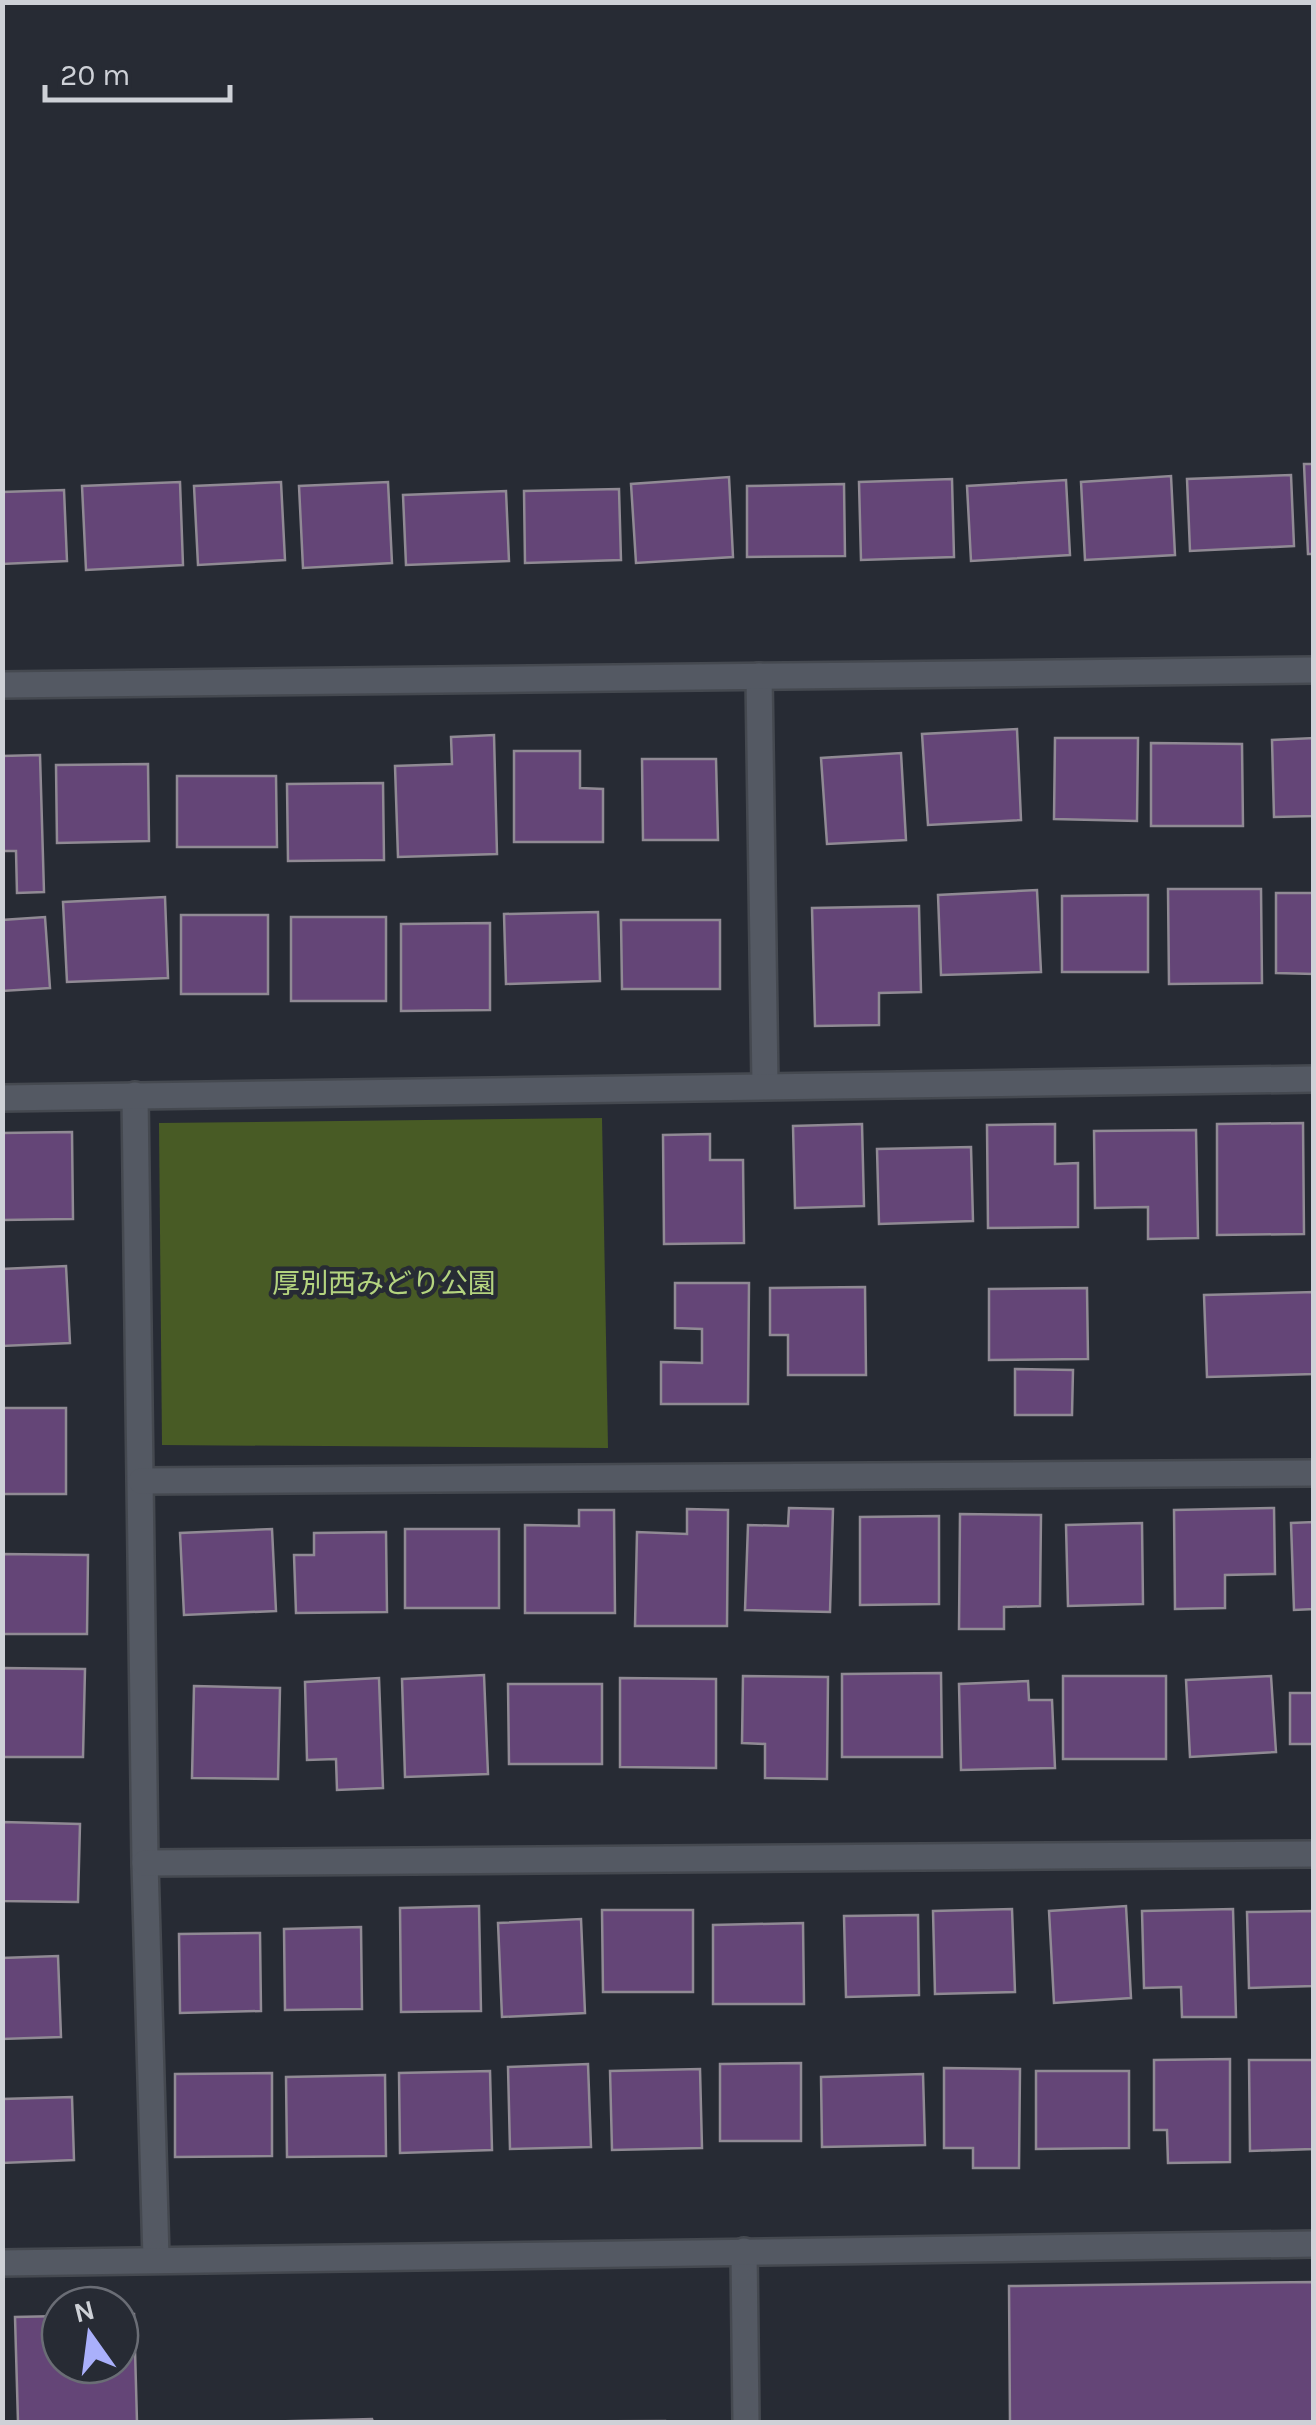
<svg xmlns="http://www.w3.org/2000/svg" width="1316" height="2425" font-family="Karla,'Noto Sans JP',sans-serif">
	<rect width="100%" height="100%" fill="#272b34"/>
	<polygon fill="#485b25" points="602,1118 608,1448 162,1445 159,1123"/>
	<g fill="#644577" stroke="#908a94" stroke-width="2.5">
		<polygon points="1304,464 1314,464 1314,554 1308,554"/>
		<polygon points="1291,475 1294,546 1190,551 1187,479"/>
		<polygon points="1171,476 1175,555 1085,560 1081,482"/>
		<polygon points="729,477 733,557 636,563 631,484"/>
		<polygon points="952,479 954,557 861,560 859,482"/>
		<polygon points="1066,480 1070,555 971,561 967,486"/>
		<polygon points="180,482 183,565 86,570 82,486"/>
		<polygon points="281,482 285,560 198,565 194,486"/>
		<polygon points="388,482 392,563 303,568 299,486"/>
		<polygon points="844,484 845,556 747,557 747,486"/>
		<polygon points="619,489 621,560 525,563 524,491"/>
		<polygon points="64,490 67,561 2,564 2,492"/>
		<polygon points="506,491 509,561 406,565 403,495"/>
		<polygon points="1017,729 1021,820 928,825 922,734"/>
		<polygon points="494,735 497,854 398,857 395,766 452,764 451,737"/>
		<polygon points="1055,738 1138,738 1137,821 1054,819"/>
		<polygon points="1314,738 1314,816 1274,817 1272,740"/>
		<polygon points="1151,743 1242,744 1243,826 1151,826"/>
		<polygon points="514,751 580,751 580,788 603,789 603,842 514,842"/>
		<polygon points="901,753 906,840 827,844 821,758"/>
		<polygon points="40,755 44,892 17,893 16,851 2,851 2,756"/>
		<polygon points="642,759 716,759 718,840 643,840"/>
		<polygon points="148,764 149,841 57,843 56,765"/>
		<polygon points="177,776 276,776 277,847 177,847"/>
		<polygon points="383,783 384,860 288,861 287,784"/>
		<polygon points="1168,889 1261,889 1262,983 1169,984"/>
		<polygon points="1037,890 1041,972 941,975 938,895"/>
		<polygon points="1276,893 1314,893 1314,974 1276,973"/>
		<polygon points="1148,895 1148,972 1062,972 1062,896"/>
		<polygon points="165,897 168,978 67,982 63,902"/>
		<polygon points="919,906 921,992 879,993 879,1025 815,1026 812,908"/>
		<polygon points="598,912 600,981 506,984 504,914"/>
		<rect x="181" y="915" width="87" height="79"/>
		<polygon points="45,917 50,988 2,991 2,920"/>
		<rect x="291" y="917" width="95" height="84"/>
		<polygon points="621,920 720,920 720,989 622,989"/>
		<polygon points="490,923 490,1010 401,1011 401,924"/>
		<polygon points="1303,1123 1304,1234 1217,1235 1217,1124"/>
		<polygon points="862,1124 864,1206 795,1208 793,1126"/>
		<polygon points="1055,1124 1055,1164 1078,1163 1078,1227 988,1228 987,1125"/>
		<polygon points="1196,1130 1198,1238 1148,1239 1148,1207 1095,1208 1094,1131"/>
		<polygon points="72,1132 73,1219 2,1220 2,1133"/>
		<polygon points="710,1134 710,1160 743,1160 744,1243 664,1244 663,1135"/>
		<polygon points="971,1147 973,1221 879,1224 877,1149"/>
		<polygon points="66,1266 70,1343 2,1346 2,1269"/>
		<polygon points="675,1283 749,1283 748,1404 661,1404 661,1362 702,1363 702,1329 675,1328"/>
		<polygon points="865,1287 866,1375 788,1375 788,1335 770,1335 770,1288"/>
		<polygon points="1087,1288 1088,1359 989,1360 989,1289"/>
		<polygon points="1314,1292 1314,1374 1207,1377 1204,1295"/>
		<polygon points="1015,1369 1073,1370 1072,1415 1015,1415"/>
		<rect x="2" y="1408" width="64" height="86"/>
		<polygon points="789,1508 833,1509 830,1612 745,1610 748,1525 788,1526"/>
		<polygon points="1274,1508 1275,1574 1225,1575 1225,1608 1175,1609 1174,1510"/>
		<polygon points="687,1509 728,1510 727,1626 635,1626 637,1532 687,1534"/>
		<polygon points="579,1510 614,1510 615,1613 525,1613 525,1525 579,1526"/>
		<polygon points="960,1514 1041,1515 1040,1606 1004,1607 1004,1629 959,1629"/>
		<polygon points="939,1516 939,1604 860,1605 860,1517"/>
		<polygon points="1314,1522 1314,1609 1294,1610 1291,1523"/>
		<polygon points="1142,1523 1143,1604 1068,1606 1066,1525"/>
		<polygon points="272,1529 276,1611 184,1615 180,1533"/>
		<rect x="405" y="1529" width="94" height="79"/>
		<polygon points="386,1532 387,1612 296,1613 294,1555 314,1555 314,1533"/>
		<polygon points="2,1554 88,1555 87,1634 2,1634"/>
		<polygon points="2,1668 85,1669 83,1757 2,1757"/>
		<polygon points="941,1673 942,1757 842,1757 842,1674"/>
		<polygon points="484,1675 488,1774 405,1777 402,1679"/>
		<polygon points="743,1676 828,1677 827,1779 765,1778 765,1744 742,1743"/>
		<rect x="1063" y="1676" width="103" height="83"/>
		<polygon points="1271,1676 1276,1752 1190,1757 1186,1680"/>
		<polygon points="379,1678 383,1788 337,1790 336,1759 307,1760 305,1682"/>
		<polygon points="620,1678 716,1679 716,1768 620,1767"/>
		<polygon points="1028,1681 1029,1700 1052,1700 1055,1768 961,1770 959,1684"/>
		<polygon points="508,1684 602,1684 602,1764 509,1764"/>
		<polygon points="194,1686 280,1688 278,1779 192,1778"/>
		<polygon points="1290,1693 1314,1693 1314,1773 1313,1744 1290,1744"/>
		<polygon points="2,1822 80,1824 78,1902 2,1901"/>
		<polygon points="479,1906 481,2011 401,2012 400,1908"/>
		<polygon points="1126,1906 1131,1998 1054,2003 1049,1911"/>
		<polygon points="1012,1909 1015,1992 935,1994 933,1911"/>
		<polygon points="1233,1909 1236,2017 1182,2017 1181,1987 1144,1988 1142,1911"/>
		<polygon points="602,1910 693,1910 693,1992 603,1992"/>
		<polygon points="1314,1911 1314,1986 1249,1988 1247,1912"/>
		<polygon points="918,1915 919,1995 846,1997 844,1916"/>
		<polygon points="581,1919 585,2013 502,2017 498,1923"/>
		<polygon points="803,1923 804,2004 713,2004 713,1925"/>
		<polygon points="361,1927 362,2009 285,2010 284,1929"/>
		<polygon points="260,1933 261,2011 180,2013 179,1934"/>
		<polygon points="58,1956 61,2037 2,2039 2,1958"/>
		<polygon points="1230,2059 1230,2162 1168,2163 1167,2130 1154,2130 1154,2060"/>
		<polygon points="1249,2060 1314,2060 1314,2149 1250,2151"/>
		<polygon points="801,2063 801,2141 720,2141 720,2064"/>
		<polygon points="588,2064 591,2147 510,2149 508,2067"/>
		<polygon points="944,2068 1020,2069 1019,2168 973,2168 973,2148 944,2148"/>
		<polygon points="700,2069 702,2148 612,2150 610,2071"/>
		<polygon points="490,2071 492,2150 400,2153 399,2073"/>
		<polygon points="1036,2071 1129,2071 1129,2148 1036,2149"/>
		<polygon points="272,2073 272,2156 175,2157 175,2074"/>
		<polygon points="923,2074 925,2145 822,2147 821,2077"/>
		<polygon points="385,2075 386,2156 287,2157 286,2077"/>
		<polygon points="72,2097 74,2160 2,2163 2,2099"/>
		<polygon points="1314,2282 1314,2422 1010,2422 1009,2286"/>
		<polygon points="120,2314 134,2314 137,2422 18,2422 15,2317 60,2316 60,2365 120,2365"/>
		<polygon points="372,2419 373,2422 256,2422"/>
		<polygon points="665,2421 665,2422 475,2422"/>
	</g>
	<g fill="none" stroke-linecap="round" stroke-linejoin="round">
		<defs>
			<g id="minor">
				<polyline points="759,676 765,1085"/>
				<polyline points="2,685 1314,670"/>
				<polyline points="135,1095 145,1863 156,2258"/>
				<polyline points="2,1098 1314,1079"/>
				<polyline points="141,1481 1314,1473"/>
				<polyline points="145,1863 1314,1854"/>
				<polyline points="744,2251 746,2422"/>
				<polyline points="2,2263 1314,2244"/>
			</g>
		</defs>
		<use href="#minor" stroke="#454950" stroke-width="30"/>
		<use href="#minor" stroke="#545963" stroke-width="25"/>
	</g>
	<g text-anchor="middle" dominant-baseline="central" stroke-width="9" stroke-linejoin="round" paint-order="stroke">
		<g font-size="28" fill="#b4d47f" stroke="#272b34">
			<text x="384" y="1283">厚別西みどり公園</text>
		</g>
	</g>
	<rect width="1316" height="2425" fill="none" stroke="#ced1d7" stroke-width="10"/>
	<g transform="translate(90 2335) rotate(346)"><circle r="48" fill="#272b34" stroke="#6a6d75" stroke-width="2.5"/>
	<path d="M0-8L18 38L0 25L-18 38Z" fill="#aab0fb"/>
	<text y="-15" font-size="28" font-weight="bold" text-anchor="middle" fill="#ced1d7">N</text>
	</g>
	<path d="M45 85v15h185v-15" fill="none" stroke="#ced1d7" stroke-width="5"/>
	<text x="60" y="85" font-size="30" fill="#ced1d7" stroke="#272b34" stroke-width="8" paint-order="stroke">20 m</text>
</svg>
